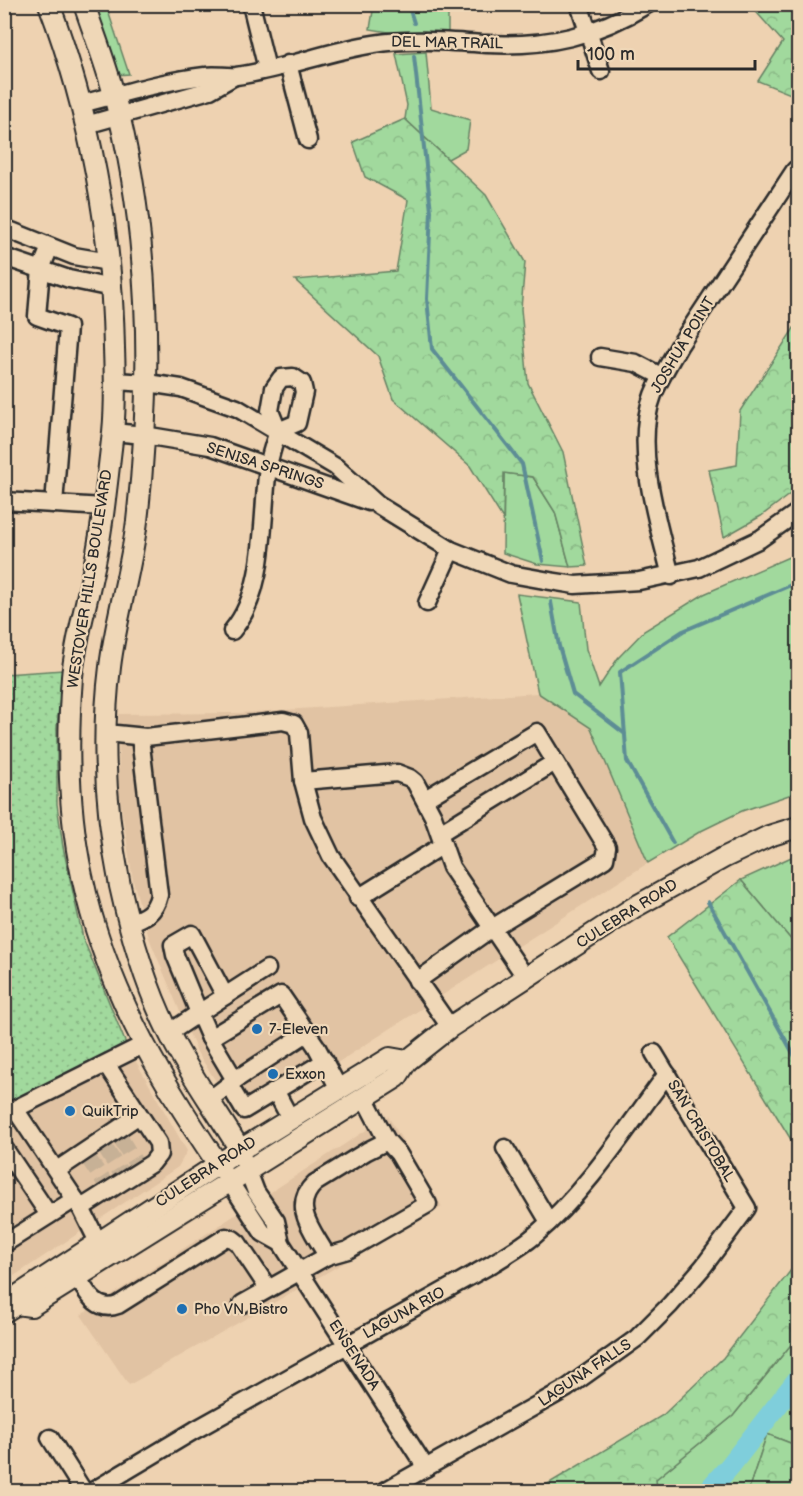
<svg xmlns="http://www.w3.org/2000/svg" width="803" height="1496" font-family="'Balsamiq Sans',sans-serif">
	<defs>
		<pattern id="forest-crowns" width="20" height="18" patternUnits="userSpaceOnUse" patternTransform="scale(1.5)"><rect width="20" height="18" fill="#a1d99d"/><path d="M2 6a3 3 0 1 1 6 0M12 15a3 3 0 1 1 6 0" fill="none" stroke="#8bba87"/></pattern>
		<pattern id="park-dots" width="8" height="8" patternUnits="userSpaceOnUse" patternTransform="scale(1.5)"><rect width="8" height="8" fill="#a1d99d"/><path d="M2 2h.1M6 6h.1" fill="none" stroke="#8bba87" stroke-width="1.8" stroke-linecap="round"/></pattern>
	</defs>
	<rect width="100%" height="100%" fill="#eed2b1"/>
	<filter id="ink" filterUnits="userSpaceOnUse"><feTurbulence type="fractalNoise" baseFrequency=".0167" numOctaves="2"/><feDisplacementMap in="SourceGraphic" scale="12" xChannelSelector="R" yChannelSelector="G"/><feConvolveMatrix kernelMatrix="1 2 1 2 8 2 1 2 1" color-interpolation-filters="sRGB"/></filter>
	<g filter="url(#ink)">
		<g fill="#e1c3a3">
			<polygon points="538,693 591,728 648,863 253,1117 236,1112 197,1052 149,938 133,881 119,792 119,714 239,713"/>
			<polygon points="126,1044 187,1151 178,1167 5,1282 5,1104"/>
			<polygon points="388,1116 442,1207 129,1385 81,1315"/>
		</g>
		<g fill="#a1d99d" stroke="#668264" stroke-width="1.5">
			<polygon points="94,5 106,5 129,74 116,75"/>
			<polygon points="374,5 448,5 448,32 401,34 370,29"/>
			<polygon points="426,52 431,108 470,120 466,149 448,159 405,119 407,105 396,54"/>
			<polygon points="504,473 533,477 555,512 570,567 537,564 503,553"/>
			<polygon points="798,553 798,792 742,811 701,831 648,863 591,728 538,693 517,594 581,602 586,649 599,687 618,658 644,631 704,594"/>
			<polygon points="798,854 798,948 741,880"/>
			<polygon points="798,1336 798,1446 767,1434 748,1491 657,1491 656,1479 733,1416"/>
		</g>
		<g fill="url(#forest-crowns)" stroke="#668264" stroke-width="1.5">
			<polygon points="750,5 798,5 798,97 758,81 783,42"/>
			<polygon points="405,119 486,195 525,262 521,309 528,383 563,452 587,566 570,567 555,512 533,477 504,473 503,519 470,466 393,399 378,356 295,280 396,271 408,200 365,177 353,142"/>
			<polygon points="798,322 798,488 761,516 724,537 709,470 737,465 740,411"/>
			<polygon points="741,880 798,948 798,1151 667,937"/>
			<polygon points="798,1261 798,1336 733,1416 656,1479 657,1491 536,1491 663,1415 723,1358"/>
			<polygon points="767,1434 798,1446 798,1491 748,1491"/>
		</g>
		<polygon fill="url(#park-dots)" stroke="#668264" stroke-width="1.5" points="63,670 57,726 57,804 63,847 83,938 126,1044 5,1104 5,674"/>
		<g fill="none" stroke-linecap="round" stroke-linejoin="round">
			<g stroke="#5d8d95" stroke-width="4">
				<polyline points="408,4 414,23"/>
				<polyline points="414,56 431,211 427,299 432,349 522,464 543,561"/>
				<polyline points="551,602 559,646 573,694 625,734"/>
				<polyline points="673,843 627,761 620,672 683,631 798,582"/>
				<polyline points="708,902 798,1062"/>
			</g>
			<polyline stroke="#7fcedb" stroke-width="21" points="707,1492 730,1466 798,1379"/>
			<g stroke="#c7b196" stroke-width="16" stroke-dasharray="16 8" stroke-linecap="butt">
				<polyline points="120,1138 136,1164"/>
				<polyline points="105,1148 121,1173"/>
				<polyline points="88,1158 105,1183"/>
			</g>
			<defs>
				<g id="minor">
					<polyline points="251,4 267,69"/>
					<polyline points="579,4 601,71"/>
					<polyline points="288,64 308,140"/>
					<path d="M81 104C121 94 163 81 205 76 215 74 226 77 236 76 283 70 327 51 374 44 411 38 449 42 487 44 547 47 596 36 648 4"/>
					<polyline points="86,125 210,90 233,77"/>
					<polyline points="4,228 74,256 109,262"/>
					<polyline points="50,247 41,269 37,316 68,327 54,504"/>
					<polyline points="4,257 69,279 112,288"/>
					<polyline points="600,357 636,363 661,376"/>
					<polygon points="293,377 302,383 304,392 297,423 278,431 270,411 274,388 281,378"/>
					<polyline points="115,381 148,383 181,388 237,408 336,467 378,505 451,550 511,574 550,581 575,585 639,581 699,568 760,539 798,512"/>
					<polyline points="113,432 144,435 210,446 369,502"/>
					<polyline points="4,501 104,507"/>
					<path d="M671 576C658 523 633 447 653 395 660 378 670 362 679 346L795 170"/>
					<polyline points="427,603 451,550"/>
					<path d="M232 631C267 590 261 519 268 467 270 455 274 443 278 431"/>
					<polyline points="106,733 146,737 283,721 294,724 299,733 303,781 313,818 331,856 450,1027"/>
					<polyline points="303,781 397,773 410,778 415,782 433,816 451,867 526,978"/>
					<polyline points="440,833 555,762"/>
					<polyline points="358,898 443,845"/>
					<path d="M129 923C145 917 155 913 159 895L140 737"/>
					<polyline points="417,981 492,928 605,859 607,847 537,732 425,799"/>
					<polyline points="225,996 267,969"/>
					<polyline points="169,1033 199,1013 175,955 173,945 192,934 225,996 199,1013 210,1038 235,1080 209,1100"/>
					<polyline points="210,1038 281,995 316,1046 339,1089"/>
					<polyline points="106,1064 158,1143 159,1154 152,1163 81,1208 15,1109 143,1045"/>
					<polyline points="235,1080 307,1033"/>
					<polyline points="229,1085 244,1110 325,1061"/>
					<polyline points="276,1092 291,1120"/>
					<polyline points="4,1148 49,1215"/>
					<polyline points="505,1148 549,1222"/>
					<polyline points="240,1150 256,1192 276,1221 281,1243 426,1468"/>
					<polyline points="57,1170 139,1115"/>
					<polyline points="224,1173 263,1233 281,1243"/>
					<polyline points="81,1208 98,1242"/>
					<polyline points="4,1244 75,1199"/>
					<polyline points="327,1256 348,1250 428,1204 398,1153 387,1141"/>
					<path d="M77 1277C87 1293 97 1313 118 1305L226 1237 233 1239 238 1243 268 1288"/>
					<path d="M242 1304 327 1256C315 1233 289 1207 315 1183L367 1151 387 1141 364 1097"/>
					<polyline points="50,1438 84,1492"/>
					<path d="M91 1492 195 1430 492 1264C506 1255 521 1247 534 1236 587 1191 626 1129 667 1074"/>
					<polyline points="383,1492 567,1388 637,1338 670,1305 703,1267 747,1208 654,1053"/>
				</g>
				<g id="major">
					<path d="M49 4C90 113 112 232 114 348 115 376 116 404 113 432 107 480 103 529 92 576 85 610 75 643 72 677 67 743 68 812 82 876 105 985 156 1073 218 1164"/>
					<path d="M84 4C94 34 106 64 114 95 151 234 153 378 137 521 131 570 116 618 110 667 101 739 106 815 120 886 131 936 146 987 169 1033 189 1074 217 1111 240 1150"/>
					<polyline points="17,1304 31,1306 397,1077 407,1061 450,1027 633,908 723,858 769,836 798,827"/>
					<polyline points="4,1312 17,1304 20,1294 240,1150 390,1058 407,1061"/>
				</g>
			</defs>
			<use href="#minor" stroke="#2b2b2b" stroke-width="21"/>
			<use href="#major" stroke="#2b2b2b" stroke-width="24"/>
			<use href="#minor" stroke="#efd7b7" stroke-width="16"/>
			<use href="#major" stroke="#efd7b7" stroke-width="20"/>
		</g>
	</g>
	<g fill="#1f6fb2" stroke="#efd7b7" stroke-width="2">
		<circle cx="257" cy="1029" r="6"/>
		<circle cx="273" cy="1074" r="6"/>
		<circle cx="70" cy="1111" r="6"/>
		<circle cx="182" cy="1309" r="6"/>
	</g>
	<g text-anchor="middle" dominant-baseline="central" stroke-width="4.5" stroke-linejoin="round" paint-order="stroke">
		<g font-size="15" fill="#2b2b2b" stroke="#efd7b7">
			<text transform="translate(447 43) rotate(1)">DEL MAR TRAIL</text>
			<text transform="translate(683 345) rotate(-59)">JOSHUA POINT</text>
			<text transform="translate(265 466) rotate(18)">SENISA SPRINGS</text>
			<text transform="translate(90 579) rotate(-81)">WESTOVER HILLS BOULEVARD</text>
			<text transform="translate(627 914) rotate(-32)">CULEBRA ROAD</text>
			<text transform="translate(701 1131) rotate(59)">SAN CRISTOBAL</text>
			<text transform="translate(206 1172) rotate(-33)">CULEBRA ROAD</text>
			<text transform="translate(404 1313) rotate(-29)">LAGUNA RIO</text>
			<text transform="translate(354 1355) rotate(57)">ENSENADA</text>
			<text transform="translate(585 1373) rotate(-34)">LAGUNA FALLS</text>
		</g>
		<g font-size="15" fill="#2b2b2b" stroke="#efd7b7" text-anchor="start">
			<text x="269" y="1029">7-Eleven</text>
			<text x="285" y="1074">Exxon</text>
			<text x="82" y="1111">QuikTrip</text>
			<text x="194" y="1309">Pho VN Bistro</text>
		</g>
	</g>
	<rect width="803" height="1496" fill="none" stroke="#efd7b7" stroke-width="24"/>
	<rect x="12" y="12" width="779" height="1472" fill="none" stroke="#2b2b2b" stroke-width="2" filter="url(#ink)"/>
	<path d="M578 60v9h177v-9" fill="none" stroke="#2b2b2b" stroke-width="3"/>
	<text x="587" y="60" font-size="18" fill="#2b2b2b" stroke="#efd7b7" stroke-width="4.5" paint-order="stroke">100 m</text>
</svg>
